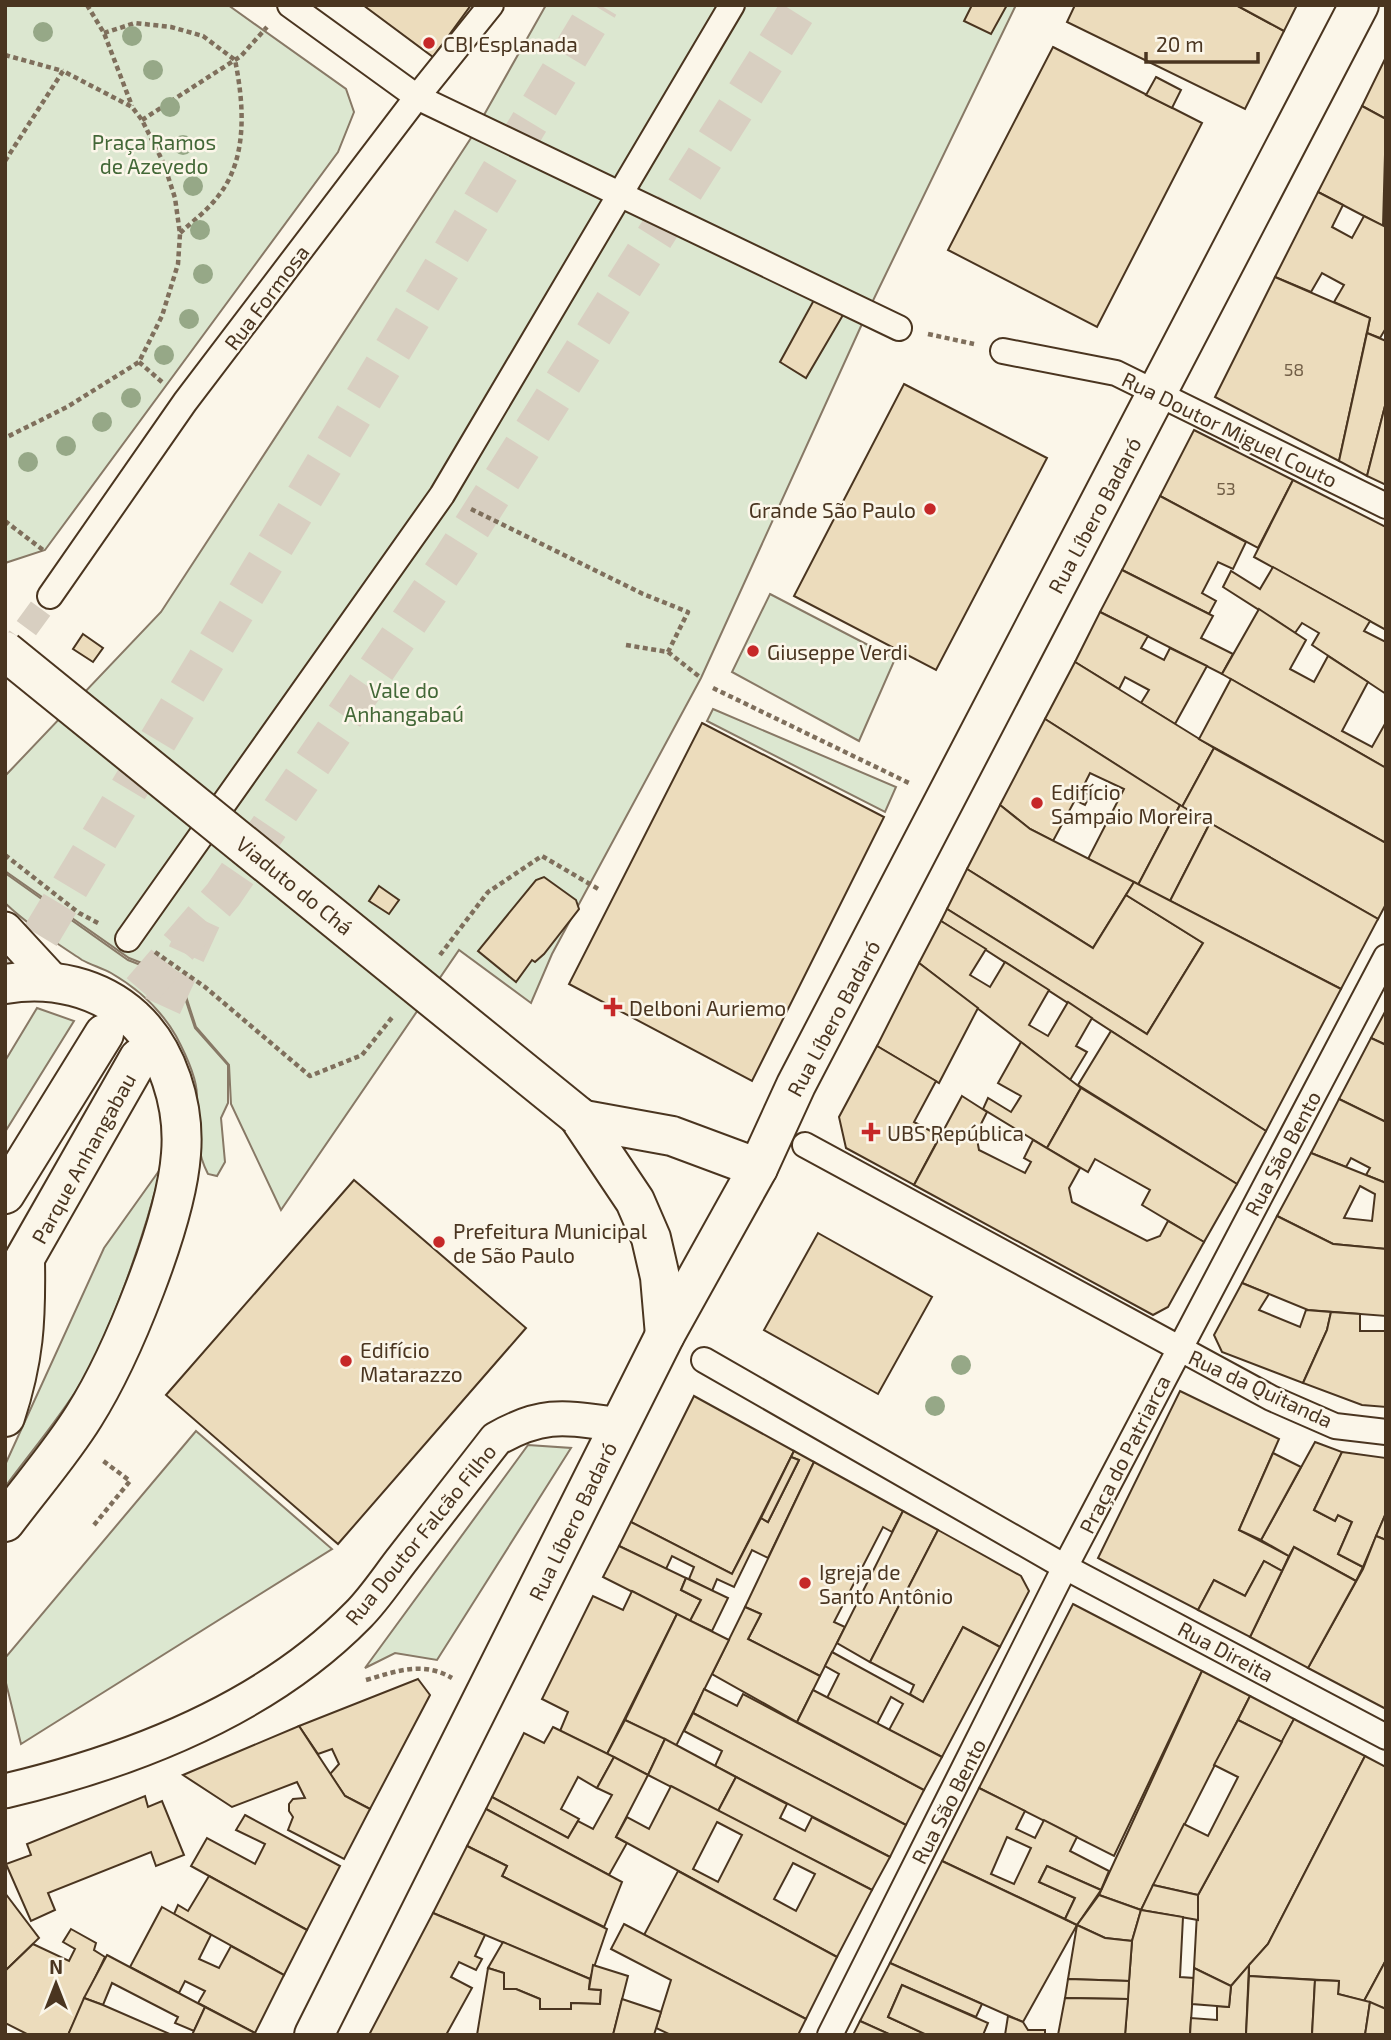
<svg xmlns="http://www.w3.org/2000/svg" width="1391" height="2040" font-family="'Exo 2',sans-serif">
	<rect width="100%" height="100%" fill="#fbf6e9"/>
	<g fill="#dce7d0" stroke="#887966" stroke-width="2">
		<polygon points="5,5 228,5 346,89 354,112 338,152 45,550 5,563"/>
		<polygon points="546,5 1016,5 867,313 701,678 552,954 531,1003 459,950 281,1210 231,1104 229,1065 196,1027 180,978 129,958 5,871 5,776 161,612 471,138"/>
		<polygon points="770,594 895,659 859,741 732,672"/>
		<polygon points="713,709 896,787 885,812 707,721"/>
		<path d="M5 873 128 960 179 980 195 1028 228 1065V1103L221 1118 225 1162 217 1176 208 1174C194 1147 198 1124 197 1096 197 1078 184 1051 176 1036 161 1010 137 988 111 973 102 968 91 965 82 960 55 942 28 925 5 903Z"/>
		<polygon points="37,1008 74,1021 5,1132 5,1061"/>
		<path d="M161 1168C146 1231 113 1326 81 1383 59 1419 30 1453 5 1487V1465L104 1248Z"/>
		<polygon points="196,1431 332,1549 21,1744 5,1679 5,1658"/>
		<polygon points="528,1445 571,1448 437,1660 395,1653 365,1668"/>
	</g>
	<g fill="#ecdcbc" stroke="#4a3520" stroke-width="2" fill-rule="evenodd">
		<polygon points="363,5 471,5 433,57"/>
		<polygon points="972,5 1007,5 991,34 964,21"/>
		<polygon points="1075,5 1236,5 1284,31 1245,109 1067,22"/>
		<polygon points="1236,5 1297,5 1284,31"/>
		<polygon points="1053,47 1202,123 1097,327 948,250"/>
		<polygon points="1386,57 1386,119 1362,106"/>
		<polygon points="1156,77 1181,90 1172,108 1146,95"/>
		<polygon points="1362,106 1386,119 1383,226 1318,192"/>
		<polygon points="1318,192 1343,205 1332,227 1352,238 1364,216 1386,227 1386,328 1380,338 1367,333 1370,318 1334,302 1344,285 1322,273 1311,292 1275,277"/>
		<polygon points="1275,277 1370,318 1339,461 1215,397"/>
		<polygon points="814,300 843,315 806,378 780,362"/>
		<polygon points="1367,333 1386,341 1386,402 1367,476 1339,461"/>
		<polygon points="904,384 1047,458 936,670 794,596"/>
		<polygon points="1386,402 1386,485 1367,476"/>
		<polygon points="1194,430 1293,480 1258,548 1160,496"/>
		<polygon points="1293,480 1386,527 1386,630 1254,557"/>
		<polygon points="1160,496 1246,542 1233,569 1218,562 1202,593 1216,601 1209,614 1122,570"/>
		<polygon points="1273,567 1370,621 1364,631 1386,642 1386,694 1312,645 1319,633 1302,623 1295,633 1223,587 1231,571 1260,589"/>
		<polygon points="1122,570 1213,616 1201,638 1233,654 1222,674 1100,612"/>
		<polygon points="1259,609 1306,640 1290,669 1314,682 1328,656 1368,682 1342,731 1372,747 1386,722 1386,768 1222,674"/>
		<polygon points="1100,612 1148,636 1141,648 1164,660 1170,648 1207,666 1175,724 1141,703 1149,690 1125,677 1119,689 1075,662"/>
		<polygon points="83,634 103,648 93,662 73,649"/>
		<polygon points="1075,662 1214,748 1182,807 1045,719"/>
		<polygon points="1231,679 1386,768 1386,843 1199,739"/>
		<polygon points="1045,719 1180,805 1138,885 1088,859 1124,789 1090,773 1081,791 1090,795 1085,805 1075,800 1053,841 1030,829 1000,805"/>
		<polygon points="702,723 884,817 752,1081 569,984"/>
		<polygon points="1214,748 1386,843 1386,904 1378,919 1182,807"/>
		<polygon points="1000,805 1030,829 1134,882 1093,948 967,869"/>
		<polygon points="1180,805 1210,823 1170,901 1138,885"/>
		<polygon points="1210,823 1378,919 1341,989 1170,901"/>
		<polygon points="967,869 1093,948 1126,895 1203,943 1147,1034 947,909"/>
		<polygon points="544,877 576,900 579,909 544,954 535,962 532,960 516,982 478,951 536,880"/>
		<polygon points="1134,882 1341,989 1266,1131 941,921 947,909 1147,1034 1203,943 1126,895"/>
		<polygon points="379,886 399,900 389,914 369,901"/>
		<polygon points="941,921 986,949 970,975 990,987 1005,962 1049,990 1029,1025 1048,1036 1068,1002 1092,1018 1076,1046 1087,1052 1070,1080 919,963"/>
		<polygon points="919,963 978,1008 939,1083 877,1046"/>
		<polygon points="1386,1010 1386,1045 1371,1038"/>
		<polygon points="1111,1031 1266,1131 1237,1184 1078,1085"/>
		<polygon points="1371,1038 1386,1045 1386,1122 1339,1099"/>
		<polygon points="1021,1042 1081,1088 1047,1148 983,1109 988,1098 1011,1112 1021,1096 998,1083"/>
		<polygon points="877,1046 936,1081 914,1122 940,1136 914,1185 846,1148 839,1117"/>
		<polygon points="1081,1088 1237,1184 1204,1242 1142,1205 1150,1190 1095,1159 1088,1172 1047,1148"/>
		<polygon points="962,1096 987,1112 976,1134 979,1150 1025,1173 1031,1162 1024,1158 1033,1140 1080,1168 1069,1188 1072,1202 1147,1241 1160,1236 1168,1221 1204,1242 1168,1307 1153,1315 914,1185"/>
		<polygon points="1339,1099 1386,1122 1386,1183 1366,1175 1370,1168 1351,1158 1346,1167 1311,1153"/>
		<path d="M1311 1153 1386 1183V1249L1333 1244 1277 1216ZM1360 1186 1375 1194 1372 1221 1344 1218Z"/>
		<polygon points="354,1180 526,1328 338,1544 166,1395"/>
		<polygon points="1277,1216 1333,1244 1386,1249 1386,1316 1308,1310 1242,1283"/>
		<polygon points="818,1233 932,1297 878,1394 764,1330"/>
		<polygon points="1242,1283 1269,1294 1259,1310 1300,1327 1306,1310 1331,1312 1327,1330 1303,1383 1222,1352 1214,1335"/>
		<polygon points="1331,1312 1360,1314 1360,1331 1386,1331 1386,1407 1362,1405 1303,1383 1327,1330"/>
		<polygon points="1180,1391 1279,1439 1239,1530 1289,1556 1282,1571 1264,1561 1245,1596 1214,1580 1198,1610 1098,1558"/>
		<polygon points="694,1396 794,1451 732,1574 631,1522"/>
		<polygon points="1315,1442 1342,1452 1314,1510 1335,1521 1338,1515 1352,1522 1338,1554 1363,1567 1356,1581 1294,1547 1289,1556 1261,1540"/>
		<polygon points="794,1451 814,1462 768,1558 752,1550 734,1587 717,1579 712,1591 689,1579 694,1567 672,1556 666,1569 619,1546 631,1522 732,1574 761,1518 768,1522 799,1460 791,1457"/>
		<polygon points="1342,1452 1386,1458 1386,1513 1363,1567 1338,1554 1352,1522 1338,1515 1335,1521 1314,1510"/>
		<polygon points="1273,1453 1301,1467 1261,1540 1239,1530"/>
		<polygon points="791,1457 799,1460 768,1522 761,1518"/>
		<polygon points="814,1462 903,1511 892,1532 883,1527 834,1622 845,1627 820,1676 748,1639 761,1614 745,1607"/>
		<polygon points="903,1511 938,1530 870,1662 837,1643"/>
		<polygon points="1386,1513 1386,1540 1376,1536"/>
		<polygon points="938,1530 1021,1576 1029,1591 1000,1647 963,1627 923,1702 910,1694 914,1685 870,1662"/>
		<polygon points="1376,1536 1386,1540 1386,1709 1308,1668 1363,1569"/>
		<polygon points="619,1546 686,1578 681,1590 701,1600 690,1621 603,1577"/>
		<polygon points="1294,1547 1356,1581 1308,1668 1250,1637"/>
		<polygon points="1264,1561 1282,1571 1250,1637 1198,1610 1214,1580 1245,1596"/>
		<polygon points="686,1578 728,1598 712,1631 690,1621 701,1600 681,1590"/>
		<polygon points="632,1591 677,1614 607,1754 560,1731 568,1712 542,1699 593,1596 623,1610"/>
		<polygon points="1073,1604 1202,1671 1114,1856 979,1788"/>
		<polygon points="745,1607 761,1614 748,1639 820,1676 797,1722 712,1674"/>
		<polygon points="677,1614 729,1640 676,1746 625,1720"/>
		<polygon points="963,1627 1000,1647 942,1757 889,1730 903,1704 891,1697 877,1724 827,1698 839,1674 825,1666 832,1652 923,1702"/>
		<polygon points="1202,1671 1250,1696 1141,1910 1099,1895"/>
		<polygon points="418,1679 430,1695 370,1809 345,1796 330,1774 339,1764 332,1749 318,1754 299,1726"/>
		<polygon points="704,1689 737,1706 743,1694 924,1790 906,1825 693,1713"/>
		<polygon points="813,1690 942,1757 924,1790 797,1722"/>
		<polygon points="1250,1696 1294,1719 1282,1742 1238,1720"/>
		<polygon points="693,1713 906,1825 890,1857 715,1766 722,1751 684,1731"/>
		<polygon points="1294,1719 1365,1756 1268,1944 1231,1986 1194,1968 1198,1895"/>
		<polygon points="625,1720 665,1739 648,1775 607,1754"/>
		<polygon points="1238,1720 1282,1742 1198,1895 1153,1885 1184,1824 1208,1836 1238,1777 1214,1765"/>
		<polygon points="299,1726 345,1796 370,1809 344,1859 288,1830 293,1817 289,1811 289,1804 293,1799 305,1798 297,1782 232,1807 183,1775"/>
		<polygon points="553,1727 614,1757 597,1788 578,1777 561,1809 579,1819 568,1838 492,1797 524,1733 544,1743"/>
		<polygon points="665,1739 736,1777 718,1811 648,1775"/>
		<polygon points="1365,1756 1386,1767 1386,1960 1364,2001 1338,1994 1339,1981 1249,1976 1249,1965 1268,1944"/>
		<polygon points="614,1757 648,1775 616,1837 627,1843 609,1875 486,1809 492,1797 568,1838 578,1821 593,1829 612,1795 597,1788"/>
		<polygon points="736,1777 787,1804 780,1818 805,1831 812,1817 890,1857 872,1890 718,1811"/>
		<path d="M671 1786 872 1890 837 1957 616 1837 627 1817 649 1829ZM717 1822 742 1835 718 1882 693 1869ZM793 1863 815 1874 796 1911 774 1899Z"/>
		<path d="M979 1788 1025 1811 1016 1829 1035 1838 1044 1820 1077 1837 1070 1851 1109 1871 1101 1890 1047 1866 1039 1882 1075 1898 1065 1919 942 1861ZM1007 1837 1031 1848 1014 1884 991 1874Z"/>
		<polygon points="145,1796 148,1807 162,1801 184,1855 156,1866 151,1852 48,1893 55,1910 31,1921 6,1864 31,1855 27,1844"/>
		<polygon points="486,1809 622,1882 604,1927 502,1876 507,1866 467,1846"/>
		<polygon points="245,1815 340,1866 307,1930 191,1866 207,1838 255,1864 265,1844 236,1830"/>
		<polygon points="467,1846 507,1866 502,1876 607,1929 590,1979 433,1913"/>
		<polygon points="942,1861 1077,1925 1023,2022 890,1963"/>
		<polygon points="1047,1866 1101,1890 1077,1925 1065,1919 1075,1898 1039,1882"/>
		<polygon points="678,1871 837,1957 806,2019 644,1935"/>
		<polygon points="209,1876 307,1930 284,1975 174,1914 178,1905 188,1911"/>
		<polygon points="1153,1885 1198,1895 1198,1920 1141,1910"/>
		<polygon points="5,1893 39,1938 5,1971"/>
		<polygon points="1099,1895 1141,1910 1132,1941 1105,1938 1077,1925"/>
		<polygon points="162,1907 211,1935 199,1959 219,1968 231,1946 284,1975 255,2033 198,2003 205,1991 185,1981 179,1993 130,1967"/>
		<polygon points="1141,1910 1183,1917 1180,1977 1194,1978 1190,2035 1125,2035 1132,1941"/>
		<polygon points="433,1913 485,1935 475,1956 482,1959 476,1970 459,1962 451,1977 472,1988 446,2035 369,2035"/>
		<polygon points="624,1924 806,2019 798,2035 671,2035 656,2028 671,1980 611,1949"/>
		<polygon points="1077,1925 1105,1938 1132,1941 1129,1981 1068,1979"/>
		<polygon points="71,1929 96,1943 94,1950 105,1957 68,2035 29,2035 5,2023 5,1971 33,1944 69,1961 75,1949 63,1942"/>
		<polygon points="503,1942 590,1979 589,1989 601,1990 600,2004 571,2003 571,2009 540,2009 540,1999 516,1989 504,1989 504,1973 488,1968"/>
		<polygon points="107,1955 205,2007 194,2031 175,2023 178,2017 112,1983 103,2005 84,1998"/>
		<polygon points="1386,1960 1386,2009 1364,2001"/>
		<polygon points="890,1963 982,2004 976,2017 902,1985 888,2017 927,2035 891,2035 860,2021"/>
		<polygon points="593,1965 628,1976 613,2035 477,2035 488,1968 504,1973 504,1989 516,1989 540,1999 540,2009 571,2009 571,2003 600,2004 601,1990 589,1989"/>
		<polygon points="1249,1965 1246,2035 1190,2035 1191,2018 1217,2020 1217,2006 1229,2007 1231,1986"/>
		<polygon points="1194,1968 1231,1986 1229,2007 1192,2004"/>
		<polygon points="1249,1976 1315,1980 1312,2035 1246,2035"/>
		<polygon points="1068,1979 1129,1981 1128,1999 1065,1998"/>
		<polygon points="1315,1980 1339,1981 1338,1994 1370,2002 1365,2035 1312,2035"/>
		<polygon points="902,1985 988,2023 983,2035 927,2035 888,2017"/>
		<polygon points="84,1998 103,2005 172,2035 68,2035"/>
		<polygon points="1065,1998 1128,1999 1125,2035 1058,2035"/>
		<polygon points="622,1999 661,2012 654,2035 613,2035"/>
		<polygon points="1370,2002 1386,2009 1386,2035 1365,2035"/>
		<polygon points="205,2007 255,2033 254,2035 192,2035"/>
		<polygon points="1008,2016 1023,2022 1028,2030 1045,2030 1045,2035 1005,2035"/>
		<polygon points="860,2021 891,2035 853,2035"/>
	</g>
	<g fill="none" stroke-linecap="round" stroke-linejoin="round">
		<polyline stroke="#d8cfc1" stroke-width="24" stroke-dasharray="24 12" stroke-linecap="butt" points="5,657 50,596"/>
		<polyline stroke="#d8cfc1" stroke-width="38" stroke-dasharray="38 19" stroke-linecap="butt" points="139,1058 205,913"/>
		<g stroke="#d8cfc1" stroke-width="38" stroke-dasharray="38 19" stroke-linecap="butt">
			<polyline points="11,985 600,5"/>
			<polyline points="104,1034 223,895 453,557 801,5"/>
		</g>
		<defs>
			<g id="pedestrian">
				<polyline points="290,5 417,97 899,328"/>
				<polyline points="1003,351 1116,373 1386,506"/>
				<polyline points="50,596 185,402 417,97 491,5"/>
				<polyline points="128,939 442,495 732,5"/>
				<polyline points="805,1145 1271,1398 1335,1426 1386,1432"/>
				<polyline points="704,1360 1065,1567 1386,1737"/>
				<polyline points="830,2035 1065,1567 1386,957"/>
			</g>
			<g id="minor">
				<polyline points="5,929 54,982"/>
				<path d="M5 1791C132 1761 265 1710 358 1615 375 1598 389 1576 404 1557 435 1517 466 1478 496 1439 545 1411 567 1418 620 1425"/>
			</g>
			<g id="secondary">
				<polyline points="578,1116 635,1201 651,1238 660,1277 665,1335"/>
				<polyline points="584,1120 672,1136 758,1168"/>
				<polyline points="314,2035 665,1335 758,1168 796,1085 1359,5"/>
			</g>
			<g id="primary">
				<polyline points="5,1293 139,1058"/>
				<path d="M5 1417C24 1359 26 1321 25 1261"/>
			</g>
			<g id="trunk">
				<path d="M5 984C51 976 99 987 133 1018 168 1050 185 1106 181 1154 176 1223 122 1356 84 1416 61 1453 31 1487 5 1522"/>
				<polyline points="5,1194 104,1034"/>
			</g>
		</defs>
		<use href="#pedestrian" stroke="#4a3520" stroke-width="28"/>
		<use href="#minor" stroke="#4a3520" stroke-width="37"/>
		<use href="#secondary" stroke="#4a3520" stroke-width="42"/>
		<use href="#primary" stroke="#4a3520" stroke-width="42"/>
		<use href="#trunk" stroke="#4a3520" stroke-width="42"/>
		<g stroke="#7f6f5c" stroke-width="4.5" stroke-dasharray="5 3.5" stroke-linecap="butt">
			<polyline points="87,5 104,33 132,106"/>
			<path d="M104 33 135 23 171 27 203 36 235 60C244 104 248 158 219 195 209 209 193 221 180 233"/>
			<polyline points="5,55 63,71"/>
			<polyline points="142,120 241,56 267,27"/>
			<polyline points="5,161 63,71 132,107 142,120 164,164 175,198 180,234 178,264 162,316 139,362 67,407 5,438"/>
			<polyline points="928,334 974,344"/>
			<polyline points="139,362 162,382"/>
			<polyline points="471,509 643,594 688,612 668,652"/>
			<polyline points="5,521 43,550"/>
			<polyline points="626,645 668,652 701,678"/>
			<polyline points="713,688 911,784"/>
			<polyline points="5,855 79,913 100,924"/>
			<polyline points="155,952 205,987 310,1076 362,1055 394,1015"/>
			<polyline points="440,955 488,892 542,856 600,890"/>
			<polyline points="94,1525 130,1481 102,1460"/>
			<path d="M366 1680C397 1671 423 1661 452 1678"/>
		</g>
		<use href="#pedestrian" stroke="#fbf6e9" stroke-width="24"/>
		<use href="#minor" stroke="#fbf6e9" stroke-width="33"/>
		<use href="#secondary" stroke="#fbf6e9" stroke-width="38"/>
		<use href="#primary" stroke="#fbf6e9" stroke-width="38"/>
		<use href="#trunk" stroke="#fbf6e9" stroke-width="38"/>
		<defs>
			<polyline id="secondary-bridge" points="5,651 578,1116"/>
		</defs>
		<use href="#secondary-bridge" stroke="#4a3520" stroke-width="42" stroke-linecap="butt"/>
		<use href="#secondary-bridge" stroke="#fbf6e9" stroke-width="38"/>
	</g>
	<g fill="#96a887">
		<circle cx="43" cy="32" r="10"/>
		<circle cx="132" cy="36" r="10"/>
		<circle cx="153" cy="70" r="10"/>
		<circle cx="170" cy="107" r="10"/>
		<circle cx="183" cy="145" r="10"/>
		<circle cx="193" cy="186" r="10"/>
		<circle cx="200" cy="230" r="10"/>
		<circle cx="203" cy="274" r="10"/>
		<circle cx="189" cy="319" r="10"/>
		<circle cx="164" cy="355" r="10"/>
		<circle cx="131" cy="398" r="10"/>
		<circle cx="102" cy="422" r="10"/>
		<circle cx="66" cy="446" r="10"/>
		<circle cx="28" cy="462" r="10"/>
		<circle cx="961" cy="1365" r="10"/>
		<circle cx="935" cy="1406" r="10"/>
	</g>
	<g fill="#c62828" stroke="#fbf6e9" stroke-width="2.5">
		<circle cx="429" cy="43" r="7"/>
		<circle cx="930" cy="509" r="7"/>
		<circle cx="753" cy="651" r="7"/>
		<circle cx="1037" cy="803" r="7"/>
		<path d="M609.5 996.5h7v7h7v7h-7v7h-7v-7h-7v-7h7z"/>
		<path d="M867.5 1121.5h7v7h7v7h-7v7h-7v-7h-7v-7h7z"/>
		<circle cx="439" cy="1242" r="7"/>
		<circle cx="346" cy="1361" r="7"/>
		<circle cx="805" cy="1583" r="7"/>
	</g>
	<g text-anchor="middle" dominant-baseline="central" stroke-width="5" stroke-linejoin="round" paint-order="stroke">
		<g font-size="18" fill="#725f47">
			<text x="1294" y="369">58</text>
			<text x="1226" y="488">53</text>
		</g>
		<g font-size="21" fill="#4a3520" stroke="#fbf6e9" text-anchor="start">
			<text x="443" y="43">CBI Esplanada</text>
			<text x="916" y="509" text-anchor="end">Grande São Paulo</text>
			<text x="767" y="651">Giuseppe Verdi</text>
			<text x="1051" y="791">Edifício<tspan x="1051" dy="24">Sampaio Moreira</tspan></text>
			<text x="629" y="1007">Delboni Auriemo</text>
			<text x="887" y="1132">UBS República</text>
			<text x="453" y="1230">Prefeitura Municipal<tspan x="453" dy="24">de São Paulo</tspan></text>
			<text x="360" y="1349">Edifício<tspan x="360" dy="24">Matarazzo</tspan></text>
			<text x="819" y="1571">Igreja de<tspan x="819" dy="24">Santo Antônio</tspan></text>
		</g>
		<g font-size="21" fill="#436837" stroke="#fbf6e9">
			<text x="154" y="141">Praça Ramos<tspan x="154" dy="24">de Azevedo</tspan></text>
			<text x="404" y="689">Vale do<tspan x="404" dy="24">Anhangabaú</tspan></text>
		</g>
		<g font-size="21" fill="#4a3520" stroke="#fbf6e9">
			<text transform="translate(266 297) rotate(-53)">Rua Formosa</text>
			<text transform="translate(1230 429) rotate(26)">Rua Doutor Miguel Couto</text>
			<text transform="translate(1094 515) rotate(-62)">Rua Líbero Badaró</text>
			<text transform="translate(295 885) rotate(39)">Viaduto do Chá</text>
			<text transform="translate(833 1018) rotate(-62)">Rua Líbero Badaró</text>
			<text transform="translate(1282 1153) rotate(-62)">Rua São Bento</text>
			<text transform="translate(83 1158) rotate(-61)">Parque Anhangabau</text>
			<text transform="translate(1261 1388) rotate(25)">Rua da Quitanda</text>
			<text transform="translate(1124 1454) rotate(-63)">Praça do Patriarca</text>
			<text transform="translate(572 1521) rotate(-64)">Rua Líbero Badaró</text>
			<text transform="translate(420 1534) rotate(-51)">Rua Doutor Falcão Filho</text>
			<text transform="translate(1226 1651) rotate(28)">Rua Direita</text>
			<text transform="translate(948 1801) rotate(-63)">Rua São Bento</text>
		</g>
	</g>
	<rect width="1391" height="2040" fill="none" stroke="#4a3520" stroke-width="14"/>
	<g transform="translate(56 1984)" stroke="#fbf6e9" stroke-width="5" paint-order="stroke">
	<path d="M0-5L12 26L0 18L-12 26Z" fill="#4a3520"/>
	<text y="-10" font-size="19" font-weight="bold" text-anchor="middle" fill="#4a3520">N</text>
	</g>
	<path d="M1146 52v10h112v-10" fill="none" stroke="#4a3520" stroke-width="3.5"/>
	<text x="1156" y="52" font-size="21" fill="#4a3520" stroke="#fbf6e9" stroke-width="5" paint-order="stroke">20 m</text>
</svg>
